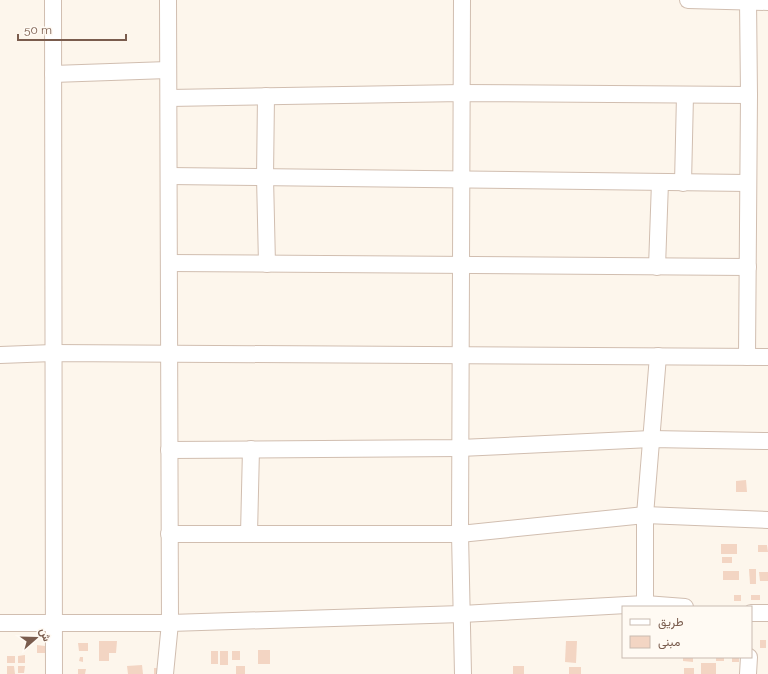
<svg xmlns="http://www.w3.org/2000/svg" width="768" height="674" font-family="Raleway,Vazirmatn,sans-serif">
	<rect width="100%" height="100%" fill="#fdf6ec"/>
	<g fill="#f3d5c3">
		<polygon points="746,480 747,492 736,492 736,481"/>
		<rect x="721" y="544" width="16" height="10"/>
		<polygon points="758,545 767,545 768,552 758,552"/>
		<rect x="722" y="557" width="10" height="6"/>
		<polygon points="749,569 756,569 756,584 750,584"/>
		<rect x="723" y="571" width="16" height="9"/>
		<polygon points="759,572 768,572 768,581 760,581"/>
		<rect x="734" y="595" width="7" height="6"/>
		<rect x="751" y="595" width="9" height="5"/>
		<rect x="760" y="640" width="6" height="8"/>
		<polygon points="99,641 117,641 116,653 109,653 109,661 99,661"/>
		<polygon points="566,641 577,641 576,663 565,662"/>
		<polygon points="78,643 88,643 88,651 79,651"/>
		<polygon points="37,645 45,646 45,653 37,653"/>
		<rect x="258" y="650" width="12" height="14"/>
		<rect x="211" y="651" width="7" height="13"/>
		<rect x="220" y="651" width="8" height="14"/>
		<rect x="232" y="651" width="8" height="9"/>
		<polygon points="25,655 25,663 18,663 18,656"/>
		<rect x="7" y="656" width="8" height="7"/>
		<polygon points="80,657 83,657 83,662 79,661"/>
		<polygon points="683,657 693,657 693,662 683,661"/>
		<rect x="716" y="657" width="8" height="4"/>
		<rect x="732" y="657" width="7" height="5"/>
		<rect x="701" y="663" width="15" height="11"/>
		<polygon points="142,665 143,674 128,674 127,666"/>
		<polygon points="7,666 14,666 15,674 7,674"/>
		<polygon points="18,666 25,666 24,673 18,673"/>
		<rect x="236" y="666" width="9" height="8"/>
		<rect x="513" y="666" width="11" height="8"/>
		<rect x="569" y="667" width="12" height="7"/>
		<polygon points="154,668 163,668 164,674 154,674"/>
		<rect x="684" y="668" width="10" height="6"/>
		<polygon points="78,669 86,669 85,674 78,674"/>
	</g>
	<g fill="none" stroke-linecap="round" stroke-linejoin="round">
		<defs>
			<g id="minor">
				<polyline points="53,0 54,674"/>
				<polyline points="462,0 460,534 463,674"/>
				<polyline points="688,0 768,2"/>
				<polyline points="53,74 168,70"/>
				<polyline points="266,96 265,177 267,264"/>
				<polyline points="169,98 462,93 749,95"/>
				<polyline points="169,176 748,183"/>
				<polyline points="683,183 685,95"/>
				<polyline points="169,263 748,267"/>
				<polyline points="657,267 660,182"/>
				<polyline points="0,355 53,353 768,357"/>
				<polyline points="747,357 749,95 748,0"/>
				<polyline points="169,450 460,448 651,439 768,441"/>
				<polyline points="169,534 460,534 645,515 768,520"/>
				<polyline points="249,534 251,449"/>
				<polyline points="645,604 645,515 658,356"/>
				<polyline points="751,613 768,613"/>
				<polyline points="0,623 170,623 462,614 645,604 685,607"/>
				<polyline points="165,674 170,623 168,0"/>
				<polyline points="748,674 749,657"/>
			</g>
		</defs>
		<use href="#minor" stroke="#d1beb0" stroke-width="18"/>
		<use href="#minor" stroke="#fff" stroke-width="16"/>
	</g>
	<rect x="622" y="606" width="130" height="52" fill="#fffaf3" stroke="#cabbb1"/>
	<rect x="630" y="619" width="20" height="6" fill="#ffffff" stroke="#cabbb1"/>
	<text x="658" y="626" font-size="12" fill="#7a5c4d">طريق</text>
	<rect x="630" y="636" width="20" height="12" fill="#f3d5c3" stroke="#cabbb1"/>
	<text x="658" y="646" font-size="12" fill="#7a5c4d">مبنى</text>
	<g transform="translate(36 638) rotate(70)" stroke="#fffaf3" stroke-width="3" paint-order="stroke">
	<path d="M0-3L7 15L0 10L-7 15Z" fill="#7a5c4d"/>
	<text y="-6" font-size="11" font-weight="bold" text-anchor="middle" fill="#7a5c4d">ش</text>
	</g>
	<path d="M18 34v6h108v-6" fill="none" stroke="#7a5c4d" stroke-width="2"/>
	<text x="24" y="34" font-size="12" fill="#7a5c4d" stroke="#fffaf3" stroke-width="3" paint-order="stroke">50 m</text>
</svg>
